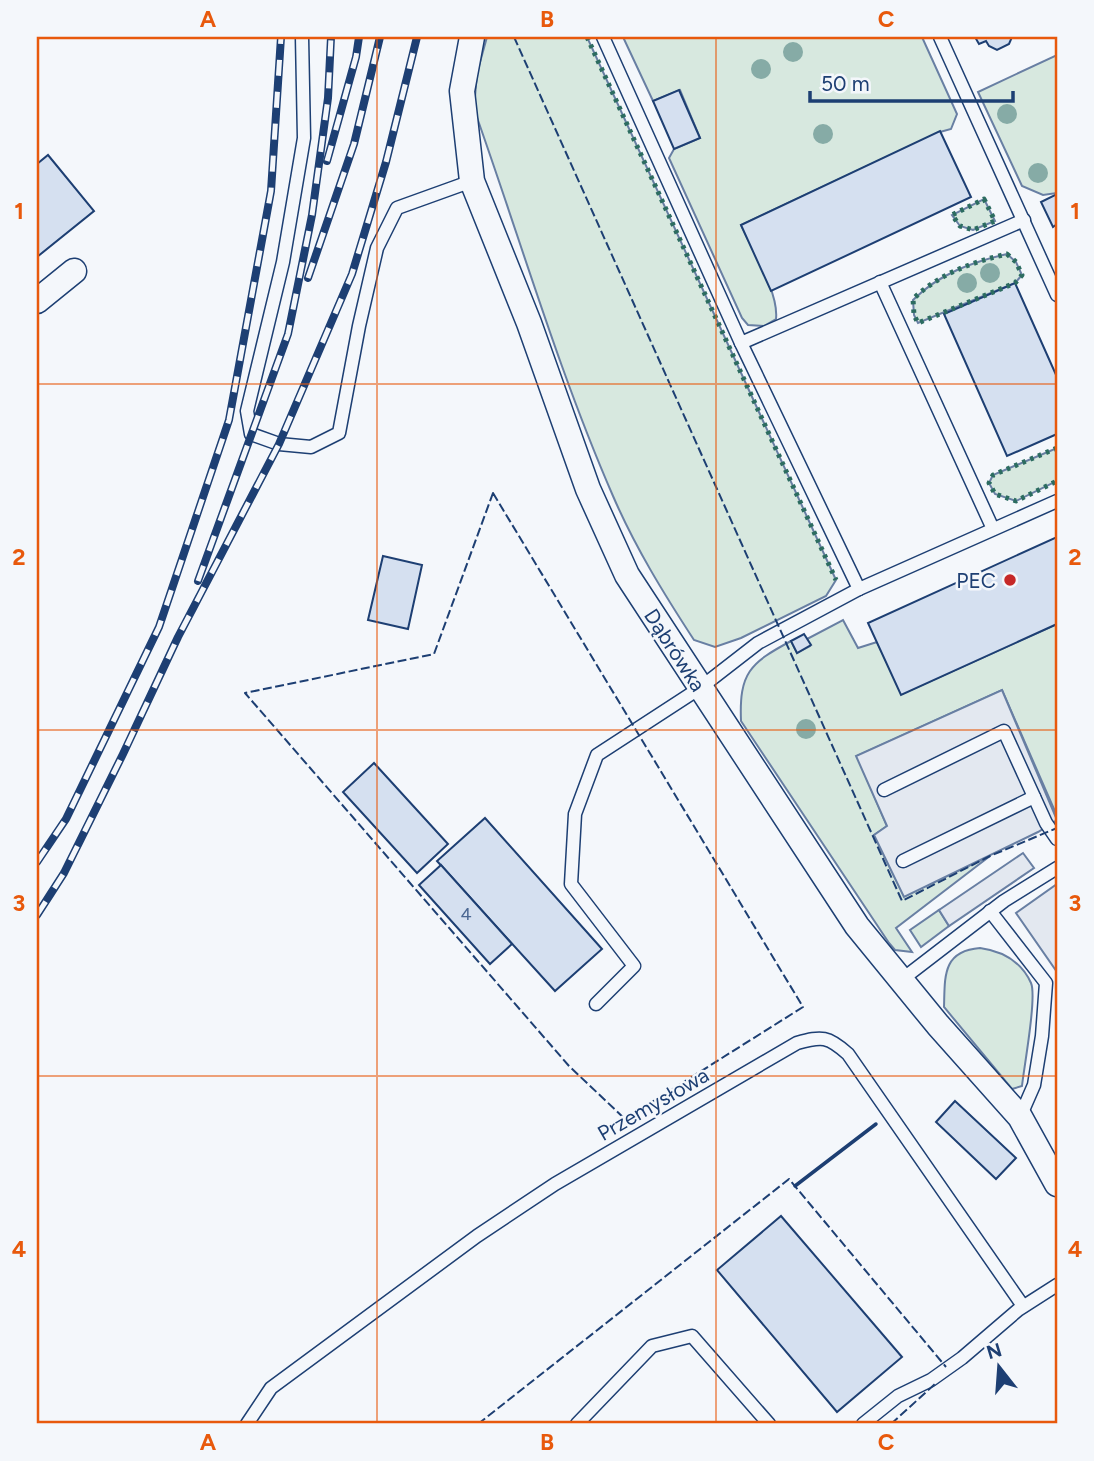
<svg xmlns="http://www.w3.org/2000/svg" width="1094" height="1461" font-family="Figtree,sans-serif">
	<rect width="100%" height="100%" fill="#f4f7fb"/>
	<g fill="#d7e8df" stroke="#687fa3" stroke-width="2">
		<path d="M487 37H587L836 580 826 596 741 638 715 647 694 640C664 594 635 547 613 496 558 370 520 238 474 109L477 73Z"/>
		<path d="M623 37H922L957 114 951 129 940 132 741 225C752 250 779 292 776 319L764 326 748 325 742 318 669 158 674 149 700 138 680 90 653 101Z"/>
		<polygon points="1057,55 1057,193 1043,195 1022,186 978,92"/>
		<polygon points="984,199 995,221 973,230 960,226 952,215"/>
		<path d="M1007 254 1016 262 1022 275 1015 283 918 323 914 315 913 300C939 274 972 262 1007 254Z"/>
		<polygon points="1057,448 1057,481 1016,501 995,494 989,483 993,475"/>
		<path d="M843 620 858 648 877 642 902 694 1057 624V816L1002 690 857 756 887 826 874 835 904 896 990 856 896 928 912 952 895 950 889 943 741 721C739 673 750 663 791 641L797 653 810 646 807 639Z"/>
		<polygon points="939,910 949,926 921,947 910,930"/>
		<path d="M980 948C1002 951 1021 961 1031 983 1037 997 1024 1067 1022 1086L1012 1089 944 1007C945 977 942 951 980 948Z"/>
	</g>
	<g fill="#e3e8f0" stroke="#687fa3" stroke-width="2">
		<polygon points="1002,690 1057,820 1038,832 904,897 874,835 887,826 856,756"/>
		<polygon points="1023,853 1034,868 949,926 939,910"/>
		<polygon points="1057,884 1057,972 1016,913"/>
	</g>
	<g fill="#d5e0f0" stroke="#1d3f73" stroke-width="2">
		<polygon points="975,37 1012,37 1009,44 997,50 989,46 986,41 979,44"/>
		<polygon points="679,90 700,138 674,149 653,101"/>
		<polygon points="940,131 971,197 771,291 741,225"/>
		<polygon points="48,155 94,211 37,257 37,164"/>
		<polygon points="1057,194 1057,224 1053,227 1041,202"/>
		<polygon points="1015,283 1057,377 1057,434 1007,456 944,314"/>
		<polygon points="1057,537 1057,624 901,695 868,623"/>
		<polygon points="383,556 422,565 408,629 368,620"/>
		<polygon points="804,634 811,645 797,653 791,641"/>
		<polygon points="374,763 448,844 417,873 343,792"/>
		<polygon points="485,818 602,949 555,991 437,861"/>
		<polygon points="441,865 512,944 490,964 419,885"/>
		<polygon points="955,1101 1016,1158 996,1179 936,1122"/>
		<polygon points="781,1216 902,1357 837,1412 717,1270"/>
	</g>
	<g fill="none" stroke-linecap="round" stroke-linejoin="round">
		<defs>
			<g id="lane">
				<polyline points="302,37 304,138 283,262 247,411 251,434 279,444 311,447 339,433 359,326 377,248 397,208 472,181"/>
				<polyline points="603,37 741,343 1024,220"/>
				<polyline points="940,37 1057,295"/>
				<polyline points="880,282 993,529"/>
				<polyline points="741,343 859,589"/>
				<polyline points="884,790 1004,731 1046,823 1057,839"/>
				<polyline points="903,861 1034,797"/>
				<polyline points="990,911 1046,983 1042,1036 1034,1085 1020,1117"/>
				<polyline points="900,981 1004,901 1057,868"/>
				<polyline points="596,1004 634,966 571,884 575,814 597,755 700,688 758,643 859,589 1057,501"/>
				<path d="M247 1424 271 1388 477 1236 555 1184 797 1043C822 1036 828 1036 848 1054L1023 1306"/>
				<polyline points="577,1424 652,1346 692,1336 769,1424"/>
				<polyline points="863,1424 898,1396 931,1380 962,1358 1018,1310 1057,1285"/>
			</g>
			<g id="street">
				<polyline points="472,37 462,91 472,181 529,323 588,489 627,575 857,926 938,1025 1020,1117 1057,1184"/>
				<polyline points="37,301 74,271"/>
			</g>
		</defs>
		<use href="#lane" stroke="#1d3f73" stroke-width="15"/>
		<use href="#street" stroke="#1d3f73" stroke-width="27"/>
		<use href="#lane" stroke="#f4f7fb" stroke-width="12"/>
		<use href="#street" stroke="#f4f7fb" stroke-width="24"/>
		<defs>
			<g id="rail">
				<polyline points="327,161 356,57 359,37"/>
				<polyline points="308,278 354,144 380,37"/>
				<polyline points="198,581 288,334 312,215 328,98 331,37"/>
				<polyline points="37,862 66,819 159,627 229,420 271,191 281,37"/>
				<polyline points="37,915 64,873 123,754 178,637 279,444 352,274 386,162 417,37"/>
			</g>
		</defs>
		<use href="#rail" stroke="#1d3f73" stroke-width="8"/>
		<use href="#rail" stroke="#f4f7fb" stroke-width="5" stroke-dasharray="16" stroke-linecap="butt"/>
		<g stroke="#2c6c60" stroke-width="5" stroke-dasharray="3.5 5" stroke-linecap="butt">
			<polyline points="587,37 836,580"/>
			<polygon points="984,199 995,221 973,230 960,226 952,215"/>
			<path d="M1007 254 1016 262 1022 275 1015 283 918 323 914 315 913 299C939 274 972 262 1007 254Z"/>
			<polyline points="1057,448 993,475 989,483 995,494 1016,501 1057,481"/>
		</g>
		<g stroke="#1d3f73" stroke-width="2" stroke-dasharray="9 3.5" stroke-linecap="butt">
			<polyline points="514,37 902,901 990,856 1057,828"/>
			<polygon points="493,493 803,1007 625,1119 569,1066 245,693 434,654"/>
			<polyline points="478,1424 789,1179 946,1367"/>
			<polyline points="891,1424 935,1384"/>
		</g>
		<polyline stroke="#1d3f73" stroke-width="3.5" points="795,1186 876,1124"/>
	</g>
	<g fill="#86aba6">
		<circle cx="793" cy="52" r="10"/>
		<circle cx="761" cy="69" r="10"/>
		<circle cx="1007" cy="114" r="10"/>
		<circle cx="823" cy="134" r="10"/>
		<circle cx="1038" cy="173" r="10"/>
		<circle cx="990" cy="273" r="10"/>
		<circle cx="967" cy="283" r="10"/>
		<circle cx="806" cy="729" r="10"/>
	</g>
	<path fill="none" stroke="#e8590c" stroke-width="2" stroke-opacity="0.55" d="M377 37V1424M716 37V1424M37 384H1057M37 730H1057M37 1076H1057"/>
	<circle fill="#c62828" stroke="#f4f7fb" stroke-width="2.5" cx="1010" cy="580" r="7"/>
	<g text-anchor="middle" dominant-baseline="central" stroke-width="5" stroke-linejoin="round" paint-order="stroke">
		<g font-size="18" fill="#4b6792">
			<text x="466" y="914">4</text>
		</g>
		<g font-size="21" fill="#1d3f73" stroke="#f4f7fb" text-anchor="end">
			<text x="996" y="580">PEC</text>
		</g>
		<g font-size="21" fill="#1d3f73" stroke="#f4f7fb">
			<text transform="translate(675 650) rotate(57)">Dąbrówka</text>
			<text transform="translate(653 1104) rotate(-30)">Przemysłowa</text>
		</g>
	</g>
	<rect width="1094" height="1461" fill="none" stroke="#f4f7fb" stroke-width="77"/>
	<g transform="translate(999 1367) rotate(343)" stroke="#f4f7fb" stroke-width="5" paint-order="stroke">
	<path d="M0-5L12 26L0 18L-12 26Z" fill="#1d3f73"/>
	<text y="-10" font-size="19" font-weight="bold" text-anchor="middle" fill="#1d3f73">N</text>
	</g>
	<path d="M810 91v10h203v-10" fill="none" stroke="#1d3f73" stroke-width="3.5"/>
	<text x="821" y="91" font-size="21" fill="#1d3f73" stroke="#f4f7fb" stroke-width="5" paint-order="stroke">50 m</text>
	<rect x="38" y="38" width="1018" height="1384" fill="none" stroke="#e8590c" stroke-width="2.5"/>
	<g font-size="23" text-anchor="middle" font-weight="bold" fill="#e8590c">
		<text x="208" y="27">A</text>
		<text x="547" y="27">B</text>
		<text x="886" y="27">C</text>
		<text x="19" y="219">1</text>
		<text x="1075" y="219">1</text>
		<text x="19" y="565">2</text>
		<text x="1075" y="565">2</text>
		<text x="19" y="911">3</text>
		<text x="1075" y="911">3</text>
		<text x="19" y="1257">4</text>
		<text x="1075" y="1257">4</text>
		<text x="208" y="1450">A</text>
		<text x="547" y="1450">B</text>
		<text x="886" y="1450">C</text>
	</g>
</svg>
